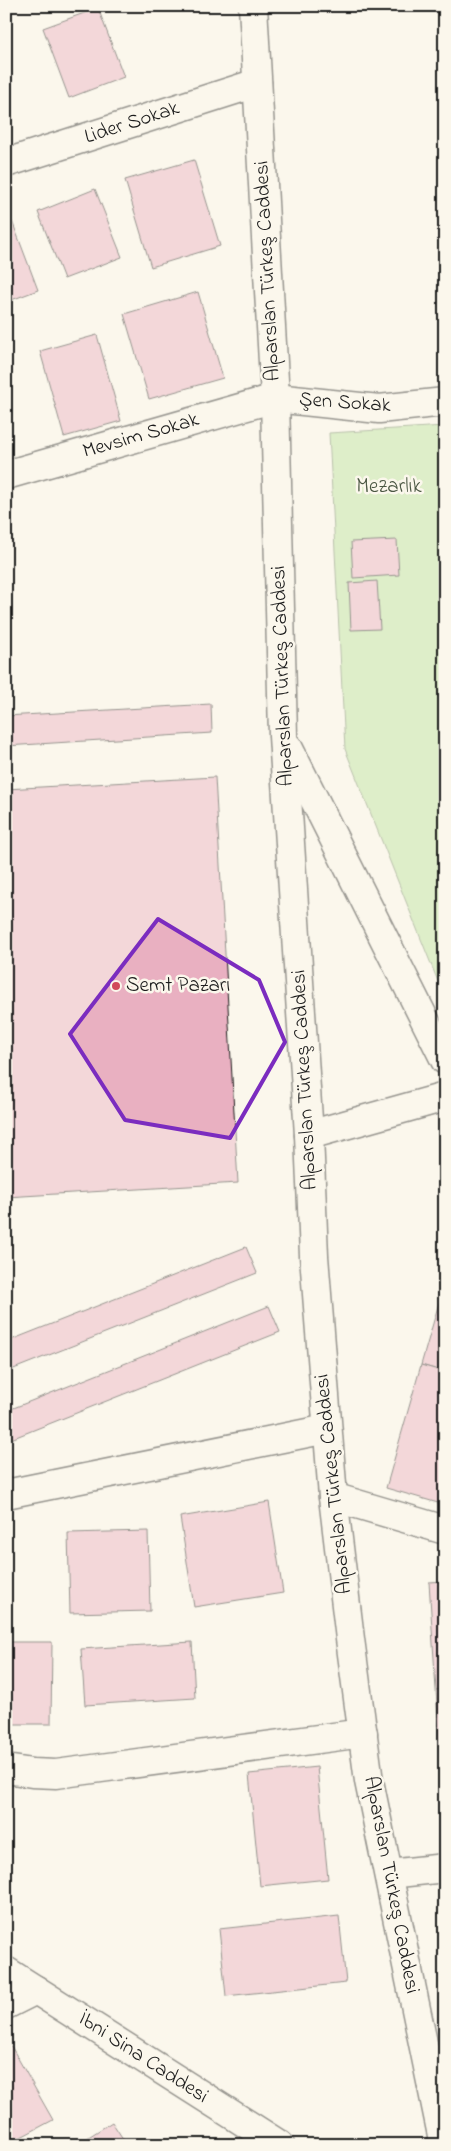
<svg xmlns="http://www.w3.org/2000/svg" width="451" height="2151" font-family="'Indie Flower',sans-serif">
	<rect width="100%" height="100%" fill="#fbf7ec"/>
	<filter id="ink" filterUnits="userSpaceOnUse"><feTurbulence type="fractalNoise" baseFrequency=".02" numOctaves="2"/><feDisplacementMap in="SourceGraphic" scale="10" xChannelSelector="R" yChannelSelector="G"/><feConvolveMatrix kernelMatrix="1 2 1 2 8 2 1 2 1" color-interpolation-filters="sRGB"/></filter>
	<g filter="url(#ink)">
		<polygon fill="#bae29e" stroke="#6b7f5d" points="445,426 445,999 345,749 329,433"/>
		<g fill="#e9b0c1" stroke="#1c1c1c">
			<polygon points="98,8 124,77 69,98 43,28"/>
			<polygon points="194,160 220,246 151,267 125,180"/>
			<polygon points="95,189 122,257 64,279 38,212"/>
			<polygon points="12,221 38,290 6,302 6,224"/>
			<polygon points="198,292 223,378 149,399 124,314"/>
			<polygon points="97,335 121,421 64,437 40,351"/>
			<polygon points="397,540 399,575 353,578 351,542"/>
			<polygon points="377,581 380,629 351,630 349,583"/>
			<polygon points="211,704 212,733 6,746 6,716"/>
			<polygon points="215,777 238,1183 6,1197 6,789"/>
			<polygon points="246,1247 257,1273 6,1372 6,1342"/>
			<polygon points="445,1282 445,1372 421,1365"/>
			<polygon points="269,1306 280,1332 6,1441 6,1411"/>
			<polygon points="421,1365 445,1372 445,1505 386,1488"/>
			<polygon points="269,1502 283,1593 194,1607 180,1517"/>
			<polygon points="148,1531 150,1611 70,1613 68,1533"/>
			<polygon points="445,1581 445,1689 436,1690 429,1582"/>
			<polygon points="6,1642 52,1642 51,1724 6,1724"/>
			<polygon points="192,1642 195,1698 85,1705 81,1649"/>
			<polygon points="445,1689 445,1751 440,1752 436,1690"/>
			<polygon points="445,1751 445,1820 440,1752"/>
			<polygon points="317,1767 328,1879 260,1886 249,1774"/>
			<polygon points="339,1916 346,1983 226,1996 219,1929"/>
			<polygon points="11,2046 53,2120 6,2145 6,2048"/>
			<polygon points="112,2122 127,2145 76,2145"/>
		</g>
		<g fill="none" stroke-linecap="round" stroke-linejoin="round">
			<defs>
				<g id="street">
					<polyline points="253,6 275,398 283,736 309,1135 314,1256 333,1497 350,1639 369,1781 444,2145"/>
					<polyline points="6,163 257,83"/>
					<polyline points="6,475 275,398 379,409 445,402"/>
					<polyline points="288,747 445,1060"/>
					<polyline points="309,1135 445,1097"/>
					<polyline points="6,1494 327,1429"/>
					<polyline points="333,1497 445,1530"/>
					<polyline points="6,1769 32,1773 56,1774 363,1733"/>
					<polyline points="389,1874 445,1868"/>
					<polyline points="6,1971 280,2145"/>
					<polyline points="6,2005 36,1990"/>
				</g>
			</defs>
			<use href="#street" stroke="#1c1c1c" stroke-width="31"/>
			<use href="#street" stroke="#fbf7ec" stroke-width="28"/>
		</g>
	</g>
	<path d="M0 0H451V2151H0ZM158 919 259 980 285 1042 230 1138 125 1120 70 1034Z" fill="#fbf7ec" fill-opacity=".55" fill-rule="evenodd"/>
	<path fill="none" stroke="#7b2cbf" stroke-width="4" stroke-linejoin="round" d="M158 919 259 980 285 1042 230 1138 125 1120 70 1034Z"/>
	<circle fill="#d1495b" stroke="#fbf7ec" stroke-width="2" cx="116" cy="986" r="5"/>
	<g text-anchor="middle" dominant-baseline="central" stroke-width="5" stroke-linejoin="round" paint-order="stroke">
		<g font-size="21" fill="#1c1c1c" stroke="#fbf7ec">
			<text transform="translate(132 123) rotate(-18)">Lider Sokak</text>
			<text transform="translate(268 271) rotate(-93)">Alparslan Türkeş Caddesi</text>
			<text transform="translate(345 403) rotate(4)">Şen Sokak</text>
			<text transform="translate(141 436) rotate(-16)">Mevsim Sokak</text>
			<text transform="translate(283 676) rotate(-92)">Alparslan Türkeş Caddesi</text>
			<text transform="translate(305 1080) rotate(-93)">Alparslan Türkeş Caddesi</text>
			<text transform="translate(334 1484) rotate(-96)">Alparslan Türkeş Caddesi</text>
			<text transform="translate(391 1885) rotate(79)">Alparslan Türkeş Caddesi</text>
			<text transform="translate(143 2058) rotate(33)">İbni Sina Caddesi</text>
		</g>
		<g font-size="21" fill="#4b5743" stroke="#fbf7ec">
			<text x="389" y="487">Mezarlık</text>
		</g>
		<g font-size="21" fill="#1c1c1c" stroke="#fbf7ec" text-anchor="start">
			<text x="126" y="986">Semt Pazarı</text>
		</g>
	</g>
	<rect width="451" height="2151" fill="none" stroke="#fbf7ec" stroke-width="25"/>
	<rect x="12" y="12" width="426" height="2126" fill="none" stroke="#1c1c1c" stroke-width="2" filter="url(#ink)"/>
</svg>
